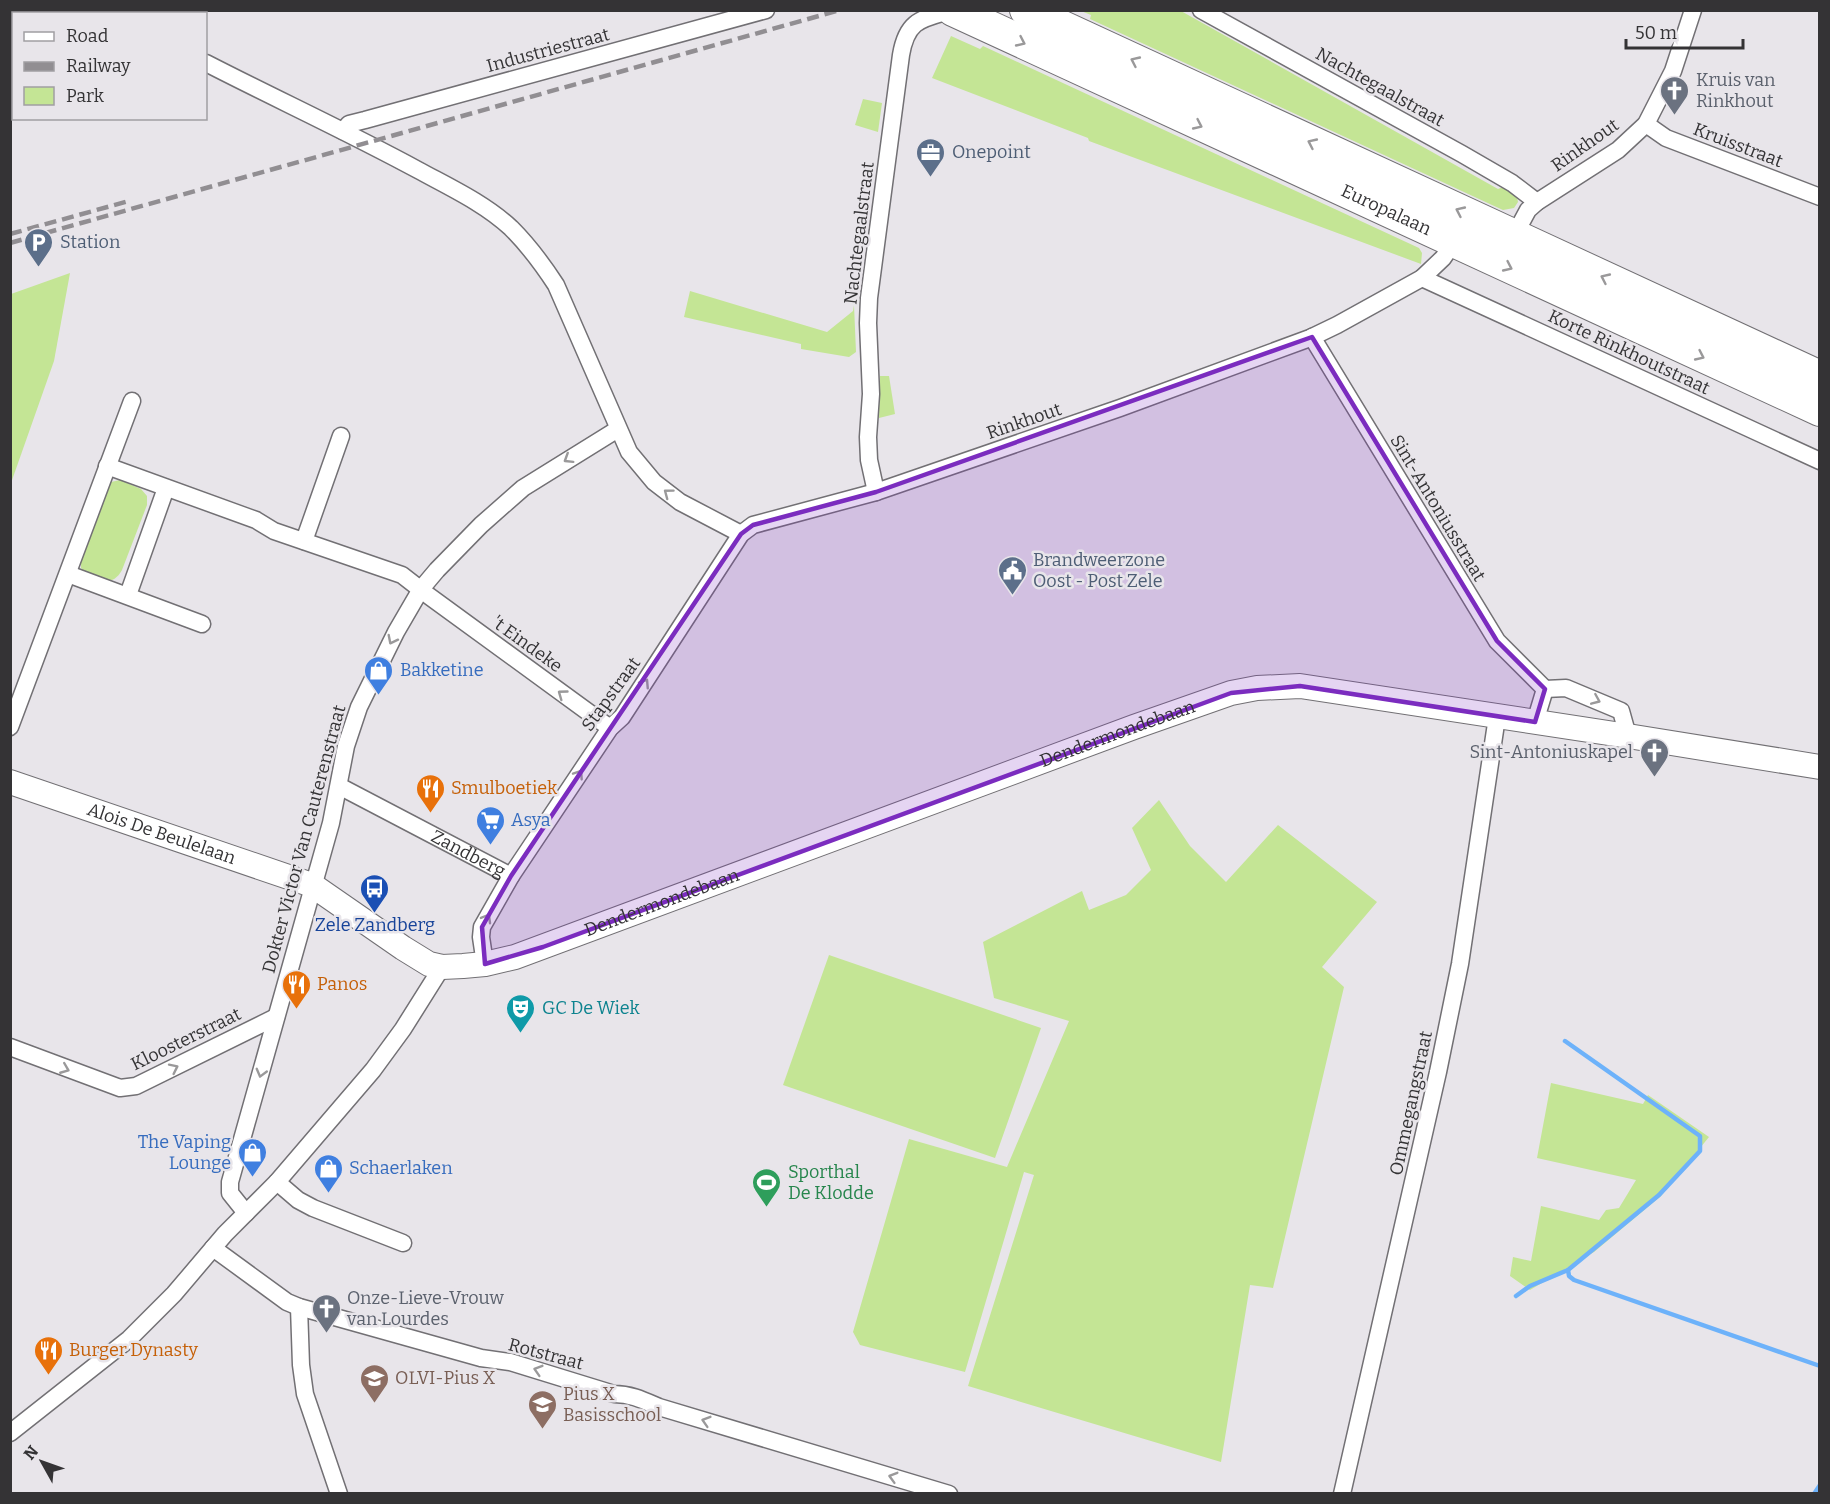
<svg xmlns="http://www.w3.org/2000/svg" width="1830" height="1504" font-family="Bitter,serif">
	<rect width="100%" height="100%" fill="#e8e5ea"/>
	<g fill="#c4e595">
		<polygon points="1081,11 1181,11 1498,189 1503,187 1517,197 1518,202 1514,208 1503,210 1492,205 1090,19 1091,15"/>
		<polygon points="951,36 980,49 983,46 1419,248 1422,253 1421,264 1089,141 1088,138 932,78"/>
		<polygon points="863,99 882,103 878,132 855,125"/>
		<polygon points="70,273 54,361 11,483 11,294"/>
		<polygon points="690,291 827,332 853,311 854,305 856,352 849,357 801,349 801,344 684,317"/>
		<polygon points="880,376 889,376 895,414 879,418"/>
		<path d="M120 480 141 489 147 496V505L122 570C112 589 93 581 81 568V559L106 489 111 482Z"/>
		<polygon points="1159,800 1190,846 1226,882 1278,825 1377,902 1322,967 1344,987 1273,1288 1250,1285 1221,1462 968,1386 1034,1175 1024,1172 965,1372 860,1345 853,1332 909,1139 1007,1167 1069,1021 994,998 983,942 1082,891 1089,910 1126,895 1151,870 1132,828"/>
		<polygon points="829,955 1041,1028 995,1158 783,1085"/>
		<polygon points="1551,1083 1643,1104 1648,1095 1709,1137 1661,1196 1594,1252 1530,1290 1510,1276 1513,1257 1531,1261 1541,1206 1599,1220 1606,1210 1619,1208 1636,1180 1537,1158"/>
	</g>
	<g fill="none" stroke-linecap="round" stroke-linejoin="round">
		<g stroke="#6db2fa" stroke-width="4.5">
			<polyline points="1565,1041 1700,1136 1700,1151 1659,1195 1568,1270 1569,1276 1574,1280 1820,1366"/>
			<polyline points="1516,1296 1530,1286 1568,1270"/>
			<polyline points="1814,1494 1820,1485"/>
		</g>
		<defs>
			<g id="street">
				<polyline points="99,10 105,14"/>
				<polyline points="1201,10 1462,154 1512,183 1537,202"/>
				<path d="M206 63C276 99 348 132 418 170 449 187 484 203 511 228 528 245 543 265 556 285L629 452 654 482 680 502 741 534"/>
				<polyline points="1646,124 1666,138 1820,197"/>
				<polyline points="343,131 349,124 365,120 766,10"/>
				<polyline points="1514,236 1528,210 1537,202 1618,150 1646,124 1673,71 1693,10"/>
				<polyline points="1422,278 1820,461"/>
				<polyline points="1312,337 1497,641 1545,689 1535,722"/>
				<polyline points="107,466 256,520 274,531 402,575 429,596 610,728"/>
				<path d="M876 492 869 460 868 437 871 394 868 323 869 298 901 55C907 19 922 19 953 10"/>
				<polyline points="304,541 341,436"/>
				<polyline points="68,574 202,624"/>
				<polyline points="128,595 166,488"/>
				<polyline points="1545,689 1566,688 1621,711 1628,736"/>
				<polyline points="10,727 132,401"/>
				<path id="s1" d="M339 786 511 876"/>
				<polyline points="485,964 481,937 482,927 511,876 610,728 622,717 741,534 753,525 876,492 1120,408 1310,338 1337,325 1422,278 1443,258 1454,242"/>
				<polyline points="10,1047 120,1088 136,1086 276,1017"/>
				<polyline points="277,1182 298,1200 313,1208 403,1243"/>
				<polyline points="246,1213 230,1193 230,1182 331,823 346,746 359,707 396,632 421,589 437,570 481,525 523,488 618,429"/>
				<path d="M213 1248 287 1302 299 1307 481 1358 510 1362 614 1394C631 1394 643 1400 659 1407L949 1494"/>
				<polyline points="299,1307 301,1365 305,1394 339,1494"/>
				<polyline points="10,1433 129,1339 174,1294 225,1234 277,1182 373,1070 403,1029 442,967"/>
				<polyline points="1342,1494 1438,1072 1460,964 1497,717"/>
			</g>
			<g id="secondary">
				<path id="s2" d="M10 782 312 885 403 948 429 964 442 967 463 966 485 964 515 957 1134 727 1231 693 1257 688 1300 686 1628 736 1820 767"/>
			</g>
			<g id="highway">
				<path id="s3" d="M953 10 1820 410"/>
				<polyline points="1026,10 1820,377"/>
			</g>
		</defs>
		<use href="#street" stroke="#727074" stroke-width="19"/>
		<use href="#secondary" stroke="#727074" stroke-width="26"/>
		<use href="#highway" stroke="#727074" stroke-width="34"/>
		<use href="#street" stroke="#fff" stroke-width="16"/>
		<use href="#secondary" stroke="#fff" stroke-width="24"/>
		<use href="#highway" stroke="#fff" stroke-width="32"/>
		<g stroke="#918e92" stroke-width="4.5" stroke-dasharray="12 6" stroke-linecap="butt">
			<polyline points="10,234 129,201"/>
			<polyline points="10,243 840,10"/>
		</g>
	</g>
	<defs><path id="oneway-chevron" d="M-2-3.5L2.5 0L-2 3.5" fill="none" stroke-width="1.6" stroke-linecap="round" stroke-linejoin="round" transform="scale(1.5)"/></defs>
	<g stroke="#9a999a">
		<use href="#oneway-chevron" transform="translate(1021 42) rotate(25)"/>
		<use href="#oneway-chevron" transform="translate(1135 61) rotate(-155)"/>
		<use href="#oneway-chevron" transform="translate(1198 125) rotate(25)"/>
		<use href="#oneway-chevron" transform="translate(1312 143) rotate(-155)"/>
		<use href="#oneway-chevron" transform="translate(1460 211) rotate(-155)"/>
		<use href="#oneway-chevron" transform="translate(1508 267) rotate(25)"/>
		<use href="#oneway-chevron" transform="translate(1605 278) rotate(-155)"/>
		<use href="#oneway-chevron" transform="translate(1700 356) rotate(25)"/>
		<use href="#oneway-chevron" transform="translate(568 459) rotate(148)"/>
		<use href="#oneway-chevron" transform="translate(668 493) rotate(-143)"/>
		<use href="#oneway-chevron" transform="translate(392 640) rotate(117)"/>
		<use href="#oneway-chevron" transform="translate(645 683) rotate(-57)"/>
		<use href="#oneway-chevron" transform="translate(562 694) rotate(-144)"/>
		<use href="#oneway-chevron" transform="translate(1596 700) rotate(23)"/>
		<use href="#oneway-chevron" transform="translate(579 774) rotate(-56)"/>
		<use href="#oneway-chevron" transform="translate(487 918) rotate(-60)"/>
		<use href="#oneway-chevron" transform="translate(174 1068) rotate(-26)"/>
		<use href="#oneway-chevron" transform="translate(65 1069) rotate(22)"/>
		<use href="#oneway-chevron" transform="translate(261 1073) rotate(105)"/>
		<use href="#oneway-chevron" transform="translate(538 1370) rotate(-163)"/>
		<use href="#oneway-chevron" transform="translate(706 1421) rotate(-163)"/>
		<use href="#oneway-chevron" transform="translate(893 1477) rotate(-164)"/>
	</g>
	<path fill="#7b2cbf" fill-opacity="0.2" stroke="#7b2cbf" stroke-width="4.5" stroke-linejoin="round" d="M1312 337 1497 641 1545 689 1535 722 1300 686 1231 693 543 947 485 964 482 927 511 876 741 534 753 525 876 492Z"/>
	<defs>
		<symbol id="church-pin" viewBox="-11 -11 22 30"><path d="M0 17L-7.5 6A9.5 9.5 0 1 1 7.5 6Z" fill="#6b7280" stroke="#e8e5ea"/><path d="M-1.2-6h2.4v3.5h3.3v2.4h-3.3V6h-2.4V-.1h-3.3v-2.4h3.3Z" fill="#fff"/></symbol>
		<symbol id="office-pin" viewBox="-11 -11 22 30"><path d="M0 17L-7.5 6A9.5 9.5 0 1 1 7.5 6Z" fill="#5c6f8a" stroke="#e8e5ea"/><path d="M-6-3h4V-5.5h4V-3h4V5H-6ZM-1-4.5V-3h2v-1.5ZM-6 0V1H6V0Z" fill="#fff"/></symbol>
		<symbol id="parking-pin" viewBox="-11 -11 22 30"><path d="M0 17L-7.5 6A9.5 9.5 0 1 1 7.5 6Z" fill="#5c6f8a" stroke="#e8e5ea"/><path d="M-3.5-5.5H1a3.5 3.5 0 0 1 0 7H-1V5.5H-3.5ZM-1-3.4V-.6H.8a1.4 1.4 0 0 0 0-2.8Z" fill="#fff"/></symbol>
		<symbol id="civic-pin" viewBox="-11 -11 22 30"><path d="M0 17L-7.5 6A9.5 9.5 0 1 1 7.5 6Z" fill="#5c6f8a" stroke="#e8e5ea"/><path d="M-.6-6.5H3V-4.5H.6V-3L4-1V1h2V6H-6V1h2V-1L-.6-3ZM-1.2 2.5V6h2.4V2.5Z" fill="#fff"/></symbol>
		<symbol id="shop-pin" viewBox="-11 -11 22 30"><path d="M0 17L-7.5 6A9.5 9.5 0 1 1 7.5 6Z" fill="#3f7fe0" stroke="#e8e5ea"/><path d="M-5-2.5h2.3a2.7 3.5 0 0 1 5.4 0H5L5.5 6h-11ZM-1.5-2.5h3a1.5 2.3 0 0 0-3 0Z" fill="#fff"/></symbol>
		<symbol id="restaurant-pin" viewBox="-11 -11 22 30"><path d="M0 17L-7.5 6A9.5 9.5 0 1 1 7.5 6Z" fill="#e8710a" stroke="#e8e5ea"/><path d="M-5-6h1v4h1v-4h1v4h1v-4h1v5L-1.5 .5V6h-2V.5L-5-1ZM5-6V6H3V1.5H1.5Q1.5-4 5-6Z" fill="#fff"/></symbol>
		<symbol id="supermarket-pin" viewBox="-11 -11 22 30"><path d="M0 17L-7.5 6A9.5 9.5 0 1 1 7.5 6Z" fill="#3f7fe0" stroke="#e8e5ea"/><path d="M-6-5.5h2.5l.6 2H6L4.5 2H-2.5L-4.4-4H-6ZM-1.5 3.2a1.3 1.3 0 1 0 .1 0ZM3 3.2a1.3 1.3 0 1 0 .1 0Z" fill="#fff"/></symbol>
		<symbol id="bus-pin" viewBox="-11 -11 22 30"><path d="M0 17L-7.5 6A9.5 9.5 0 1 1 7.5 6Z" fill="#1a4fb4" stroke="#e8e5ea"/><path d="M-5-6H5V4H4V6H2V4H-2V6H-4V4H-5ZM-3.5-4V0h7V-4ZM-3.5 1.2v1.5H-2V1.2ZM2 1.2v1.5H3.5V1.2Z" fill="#fff"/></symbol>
		<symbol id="theatre-pin" viewBox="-11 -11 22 30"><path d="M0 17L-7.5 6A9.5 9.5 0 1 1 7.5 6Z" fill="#0f9aa8" stroke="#e8e5ea"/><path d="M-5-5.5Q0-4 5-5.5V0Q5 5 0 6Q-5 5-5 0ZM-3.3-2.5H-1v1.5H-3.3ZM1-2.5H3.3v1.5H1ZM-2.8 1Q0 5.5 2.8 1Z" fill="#fff"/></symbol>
		<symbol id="stadium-pin" viewBox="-11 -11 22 30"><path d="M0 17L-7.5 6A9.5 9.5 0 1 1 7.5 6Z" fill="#2e9e5b" stroke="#e8e5ea"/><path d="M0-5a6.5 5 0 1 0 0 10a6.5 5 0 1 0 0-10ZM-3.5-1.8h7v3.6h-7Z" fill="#fff"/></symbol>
		<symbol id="school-pin" viewBox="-11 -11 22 30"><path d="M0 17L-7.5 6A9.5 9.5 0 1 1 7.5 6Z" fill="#8d6e63" stroke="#e8e5ea"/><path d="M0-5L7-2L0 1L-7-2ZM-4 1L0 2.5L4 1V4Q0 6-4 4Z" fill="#fff"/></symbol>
	</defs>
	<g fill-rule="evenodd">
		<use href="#church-pin" x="1658" y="74" width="33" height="45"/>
		<use href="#office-pin" x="914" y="136" width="33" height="45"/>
		<use href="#parking-pin" x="22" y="226" width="33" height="45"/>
		<use href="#civic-pin" x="996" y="554" width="33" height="45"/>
		<use href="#shop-pin" x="362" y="654" width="33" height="45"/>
		<use href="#church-pin" x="1638" y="736" width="33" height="45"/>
		<use href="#restaurant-pin" x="414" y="772" width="33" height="45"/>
		<use href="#supermarket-pin" x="474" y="804" width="33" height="45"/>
		<use href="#bus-pin" x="358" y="872" width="33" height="45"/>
		<use href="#restaurant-pin" x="280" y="968" width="33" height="45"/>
		<use href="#theatre-pin" x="504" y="992" width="33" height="45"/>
		<use href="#shop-pin" x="236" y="1136" width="33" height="45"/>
		<use href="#shop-pin" x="312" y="1152" width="33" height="45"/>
		<use href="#stadium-pin" x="750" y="1166" width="33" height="45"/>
		<use href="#church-pin" x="310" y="1292" width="33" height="45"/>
		<use href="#restaurant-pin" x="32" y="1334" width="33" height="45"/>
		<use href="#school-pin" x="358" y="1362" width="33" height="45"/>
		<use href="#school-pin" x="526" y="1388" width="33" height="45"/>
	</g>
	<g text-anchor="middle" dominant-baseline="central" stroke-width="5" stroke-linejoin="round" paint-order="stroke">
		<g font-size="18" fill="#343335" stroke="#e8e5ea">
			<text transform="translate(548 50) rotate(-15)">Industriestraat</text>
			<text transform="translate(1380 87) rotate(29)">Nachtegaalstraat</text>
			<text transform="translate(1585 145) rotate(-35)">Rinkhout</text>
			<text transform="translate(1738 145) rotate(21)">Kruisstraat</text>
			<text stroke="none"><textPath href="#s3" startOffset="477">Europalaan</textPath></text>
			<text transform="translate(859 233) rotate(-83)">Nachtegaalstraat</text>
			<text transform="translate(1629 352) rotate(25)">Korte Rinkhoutstraat</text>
			<text transform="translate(1024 421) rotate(-19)">Rinkhout</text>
			<text transform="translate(1438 508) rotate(59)">Sint-Antoniusstraat</text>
			<text transform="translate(527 644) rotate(36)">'t Eindeke</text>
			<text transform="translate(611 694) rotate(-54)">Stapstraat</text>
			<text stroke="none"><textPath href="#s2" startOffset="1190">Dendermondebaan</textPath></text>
			<text stroke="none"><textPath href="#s2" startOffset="160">Alois De Beulelaan</textPath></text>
			<text transform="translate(304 839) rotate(-75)">Dokter Victor Van Cauterenstraat</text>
			<text stroke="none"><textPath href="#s1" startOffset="146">Zandberg</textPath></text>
			<text stroke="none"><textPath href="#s2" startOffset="704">Dendermondebaan</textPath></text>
			<text transform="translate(186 1039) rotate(-26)">Kloosterstraat</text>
			<text transform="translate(1411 1103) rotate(-78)">Ommegangstraat</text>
			<text transform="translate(546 1354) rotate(15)">Rotstraat</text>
		</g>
		<g font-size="18" fill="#5b616d" stroke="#e8e5ea" text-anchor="start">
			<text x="1696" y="80">Kruis van<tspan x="1696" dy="21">Rinkhout</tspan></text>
			<text x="1633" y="752" text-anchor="end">Sint-Antoniuskapel</text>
			<text x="347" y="1298">Onze-Lieve-Vrouw<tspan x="347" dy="21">van Lourdes</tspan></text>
		</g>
		<g font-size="18" fill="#4e5e75" stroke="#e8e5ea" text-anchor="start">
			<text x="952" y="152">Onepoint</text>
			<text x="60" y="242">Station</text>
			<text x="1033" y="560">Brandweerzone<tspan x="1033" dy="21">Oost - Post Zele</tspan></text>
		</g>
		<g font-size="18" fill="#366cbe" stroke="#e8e5ea" text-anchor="start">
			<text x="400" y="670">Bakketine</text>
			<text x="511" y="820">Asya</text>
			<text x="231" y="1142" text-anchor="end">The Vaping<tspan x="231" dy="21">Lounge</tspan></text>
			<text x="349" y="1168">Schaerlaken</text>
		</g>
		<g font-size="18" fill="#c56008" stroke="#e8e5ea" text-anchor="start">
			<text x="451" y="788">Smulboetiek</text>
			<text x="317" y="984">Panos</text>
			<text x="69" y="1350">Burger Dynasty</text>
		</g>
		<g font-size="18" fill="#164399" stroke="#e8e5ea">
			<text x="375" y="925">Zele Zandberg</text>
		</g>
		<g font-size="18" fill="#0d838f" stroke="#e8e5ea" text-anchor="start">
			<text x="542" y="1008">GC De Wiek</text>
		</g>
		<g font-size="18" fill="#27864d" stroke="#e8e5ea" text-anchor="start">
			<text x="788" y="1172">Sporthal<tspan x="788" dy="21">De Klodde</tspan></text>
		</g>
		<g font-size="18" fill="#785e54" stroke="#e8e5ea" text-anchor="start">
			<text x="395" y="1378">OLVI-Pius X</text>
			<text x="563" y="1394">Pius X<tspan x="563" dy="21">Basisschool</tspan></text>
		</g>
	</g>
	<rect width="1830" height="1504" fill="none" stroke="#343335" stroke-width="24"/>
	<rect x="12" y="12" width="195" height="108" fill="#e8e5ea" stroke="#a09ea2" stroke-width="1.5"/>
	<rect x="24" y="32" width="30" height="9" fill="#ffffff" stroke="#a09ea2" stroke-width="1.5"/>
	<text x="66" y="42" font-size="18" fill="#343335">Road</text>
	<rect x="24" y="62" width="30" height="9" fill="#918e92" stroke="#a09ea2" stroke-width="1.5"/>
	<text x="66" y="72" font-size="18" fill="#343335">Railway</text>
	<rect x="24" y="87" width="30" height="18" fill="#c4e595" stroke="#a09ea2" stroke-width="1.5"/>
	<text x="66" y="102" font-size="18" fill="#343335">Park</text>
	<g transform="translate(42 1462) rotate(310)" stroke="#e8e5ea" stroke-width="4.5" paint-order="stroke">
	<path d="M0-4.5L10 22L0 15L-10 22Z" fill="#343335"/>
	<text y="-9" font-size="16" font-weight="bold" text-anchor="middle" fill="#343335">N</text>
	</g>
	<path d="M1626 39v9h117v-9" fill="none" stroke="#343335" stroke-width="3"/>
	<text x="1635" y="39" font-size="18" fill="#343335" stroke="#e8e5ea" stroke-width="4.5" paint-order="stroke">50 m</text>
</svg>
